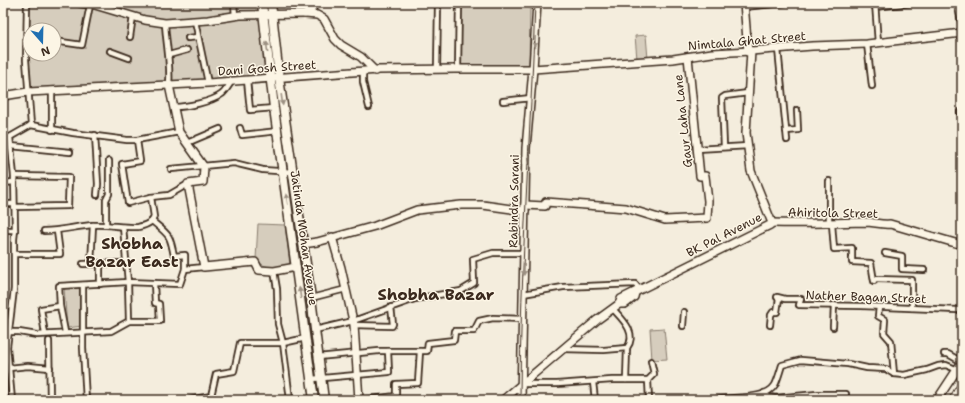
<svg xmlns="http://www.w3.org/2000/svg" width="965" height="403" font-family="'Shantell Sans',sans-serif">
	<rect width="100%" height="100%" fill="#f4eddd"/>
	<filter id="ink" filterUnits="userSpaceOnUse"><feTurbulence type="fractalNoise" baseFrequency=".025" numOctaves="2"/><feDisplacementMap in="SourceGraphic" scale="8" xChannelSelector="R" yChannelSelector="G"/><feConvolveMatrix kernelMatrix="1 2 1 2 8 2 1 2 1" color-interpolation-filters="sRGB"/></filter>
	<g filter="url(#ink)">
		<g fill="#d6cdbd" stroke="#887c6e" fill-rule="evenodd">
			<path d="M27 3H259L267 76 28 91ZM30 30H54V54H30Z"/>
			<polygon points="458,3 530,3 529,67 457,67"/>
			<polygon points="614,3 630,3 632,7 614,7"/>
			<polygon points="646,35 648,59 637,59 635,36"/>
			<path d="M258 224 285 225 290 265C276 267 266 271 256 259Z"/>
			<polygon points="82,286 82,326 67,328 64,287"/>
			<polygon points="664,328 667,359 652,360 650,329"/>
		</g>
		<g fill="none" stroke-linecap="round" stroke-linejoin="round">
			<defs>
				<g id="street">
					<polyline points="234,3 235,16"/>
					<polyline points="875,3 878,43"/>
					<polyline points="744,7 784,3"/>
					<polyline points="875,7 912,3"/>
					<polyline points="195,21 208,83"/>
					<path d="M165 23C166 44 171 64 169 85"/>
					<polyline points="130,37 133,16"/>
					<polyline points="188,38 198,37"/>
					<polyline points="54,41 82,45 90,5"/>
					<polyline points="867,44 872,86"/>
					<polyline points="778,49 787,140"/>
					<polyline points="110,51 129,58"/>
					<polyline points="169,55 187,50"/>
					<polyline points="437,69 438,3"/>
					<polyline points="458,69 459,3"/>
					<polyline points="363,72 363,82 369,107"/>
					<polyline points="247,80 250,110 274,108"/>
					<polyline points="52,91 52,130"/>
					<polyline points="503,101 531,98"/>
					<path d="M174 107C186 107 212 102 222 94 226 91 229 85 232 81"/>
					<polyline points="960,112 962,112"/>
					<polyline points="31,125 73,133 127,140 137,140 179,132"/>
					<polyline points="240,128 242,135 278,131"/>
					<polyline points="786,131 798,130 797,110"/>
					<polyline points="95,135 98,184 97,195"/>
					<polyline points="3,138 10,137"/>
					<polyline points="137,140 140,161 122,164 128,203 151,197 169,195 188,184"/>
					<polyline points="187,143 220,129"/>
					<polyline points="11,146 70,152"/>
					<polyline points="724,147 722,98 725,96 748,93"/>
					<polyline points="697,149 748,146"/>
					<polyline points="171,169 234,163 263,170 292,172"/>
					<polyline points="14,176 69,177 68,206 14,207"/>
					<polyline points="829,181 829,224"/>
					<polyline points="3,183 14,182"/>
					<polyline points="151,197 154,217 152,221"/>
					<polyline points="3,204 14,204"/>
					<path d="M152 221C169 235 170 234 174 256L185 255V269"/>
					<polyline points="832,224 834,249 852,248 852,262 871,263 874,281"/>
					<polyline points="106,225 106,200 109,194 109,161"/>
					<polyline points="123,227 128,282 180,284 185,269 204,267"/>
					<polyline points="3,230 15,230"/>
					<path d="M44 231C61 231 77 226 94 225 109 224 123 228 138 227 144 226 148 224 152 221"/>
					<polyline points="885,253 902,256 902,269 924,270"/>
					<polyline points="14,254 60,254 57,231"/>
					<polyline points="100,263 100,284"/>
					<polyline points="83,264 125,263"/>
					<polyline points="91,264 93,225"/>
					<polyline points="274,271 277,289 278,324 283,343 290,400"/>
					<polyline points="876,279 912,280 912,308"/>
					<polyline points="83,285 83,348 86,400"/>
					<polyline points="523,294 563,287 635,284 640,290"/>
					<polyline points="777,297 785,299 801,299 799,305 862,306 957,310 962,308"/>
					<polyline points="311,298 346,289"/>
					<polyline points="879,307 878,316 885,320 884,333 891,341 894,374"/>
					<path d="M613 309C622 319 638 333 627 348L626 380"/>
					<polyline points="354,325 392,326 393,324 391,307"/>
					<polyline points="770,325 771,315 773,312 777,312 779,298"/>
					<polyline points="683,326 684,312"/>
					<polyline points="833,327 834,305"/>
					<polyline points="315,330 353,321 415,299 461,291 474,283 473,259 493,253 524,253"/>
					<polyline points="10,332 19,332 37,335 111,331 129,321 160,321 159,304 155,303 154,283"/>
					<polyline points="65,332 60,306 59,286 128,282 129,321"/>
					<polyline points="45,334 41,309 60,306"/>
					<polyline points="49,341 50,400"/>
					<polyline points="563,349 604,350 627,348"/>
					<polyline points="944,354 948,354 962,362"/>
					<polyline points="318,357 379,351 427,351 428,343 454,340 455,331 474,331 479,321 493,318 523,319"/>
					<polyline points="9,368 28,366 50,368"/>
					<polyline points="312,379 389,372 388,351"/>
					<polyline points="648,380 649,400"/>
					<polyline points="593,382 595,400"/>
					<polyline points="522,384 557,384 612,380 648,380 654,374 651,361"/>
					<polyline points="764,393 769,397 775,398 817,394 846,394"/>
					<polyline points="3,398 10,400"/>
					<polyline points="12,400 7,347 14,289 14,239 15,230 14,176 10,137 31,125 26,60 27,3"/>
					<polyline points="189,400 211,396 216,374 234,371 240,343 283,343 306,338"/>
					<polyline points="363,400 396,396 396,384 418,383 420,351"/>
					<path d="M715 400C731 396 765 401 775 385 778 379 780 371 782 365L801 360 848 364 867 368 886 369 894 374 904 375 927 370 938 366 946 365 958 370"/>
				</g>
				<g id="secondary">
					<polyline points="80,3 95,5 145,20 165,23 208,20 240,15 305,14 310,11 316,3"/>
					<polyline points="744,3 748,52"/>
					<polyline points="958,3 962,21"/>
					<polyline points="305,14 317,15 324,19 335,39 341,45 361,57 375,71"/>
					<polyline points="751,51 746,133 751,171 772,223"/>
					<polyline points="169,85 179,132 204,167 203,182 188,184 204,267 255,262 259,270 274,271 296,267"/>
					<polyline points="3,96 28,92 208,83 378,70 455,69 533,69 673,59 712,53 751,51 812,46 867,44 962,33"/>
					<polyline points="525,205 545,206 546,202 626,208 665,220 707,218 708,201 705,176 700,176 688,57"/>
					<path d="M772 223C803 224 834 223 865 222 874 222 881 225 890 224L962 245"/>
					<polyline points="332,237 341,268 354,325 359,400"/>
					<polyline points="303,244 317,242 375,226 417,210 461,205 483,205 525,211"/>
					<polyline points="619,304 625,304 634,297 635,293"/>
					<polyline points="503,400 597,320 619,304 621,299 641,289 770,225 772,223"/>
					<polyline points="521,400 526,148 533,69 537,3"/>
					<polyline points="937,400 962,362"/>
					<polyline points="960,400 962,397"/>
				</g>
				<g id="primary">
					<polyline points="262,3 274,108 314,400"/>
					<polyline points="271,3 279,78 311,298 324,400"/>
				</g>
			</defs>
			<use href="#street" stroke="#3b2a1e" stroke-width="8"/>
			<use href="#secondary" stroke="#3b2a1e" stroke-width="10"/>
			<use href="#primary" stroke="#3b2a1e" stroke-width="11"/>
			<use href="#street" stroke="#fcf5e5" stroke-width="4.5"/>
			<use href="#secondary" stroke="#fcf5e5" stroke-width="7"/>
			<use href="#primary" stroke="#fcf5e5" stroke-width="8"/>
			<path stroke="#3b2a1e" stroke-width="1" d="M520 400C520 267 531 135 535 3"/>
			<polyline stroke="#3b2a1e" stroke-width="1" points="948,400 962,376"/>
		</g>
		<defs><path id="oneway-solid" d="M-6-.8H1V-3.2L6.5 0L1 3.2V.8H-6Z"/></defs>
		<g fill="#9c9082">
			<use href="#oneway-solid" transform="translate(535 42) rotate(93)"/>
			<use href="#oneway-solid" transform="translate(267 47) rotate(-96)"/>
			<use href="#oneway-solid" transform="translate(282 100) rotate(82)"/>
			<use href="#oneway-solid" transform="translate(287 199) rotate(-98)"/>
			<use href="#oneway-solid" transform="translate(524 270) rotate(92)"/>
			<use href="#oneway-solid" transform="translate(300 293) rotate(-98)"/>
		</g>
	</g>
	<g text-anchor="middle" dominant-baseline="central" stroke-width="3" stroke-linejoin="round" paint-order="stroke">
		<g font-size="12" fill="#3b2a1e" stroke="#fcf5e5">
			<text transform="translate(747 41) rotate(-5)">Nimtala Ghat Street</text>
			<text transform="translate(267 68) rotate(-4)">Dani Gosh Street</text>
			<text transform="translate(683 121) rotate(-96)">Gaur Laha Lane</text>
			<text transform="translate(514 201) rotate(-89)">Rabindra Sarani</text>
			<text transform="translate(833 213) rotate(1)">Ahiritola Street</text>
			<text transform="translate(724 235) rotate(-27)">BK Pal Avenue</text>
			<text transform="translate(304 238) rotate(82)">Jatinda Mohan Avenue</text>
			<text transform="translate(866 297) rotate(2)">Nather Bagan Street</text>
		</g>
		<g font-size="16" font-weight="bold" fill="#3b2a1e" stroke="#fcf5e5">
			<text x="132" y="243">Shobha<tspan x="132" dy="18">Bazar East</tspan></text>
			<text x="436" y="294">Shobha Bazar</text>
		</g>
	</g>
	<rect width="965" height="403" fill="none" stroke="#fcf5e5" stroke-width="16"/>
	<rect x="8" y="8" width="949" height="387" fill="none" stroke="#3b2a1e" stroke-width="1.5" filter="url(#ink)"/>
	<g transform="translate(42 42) rotate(160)"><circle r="19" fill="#fcf5e5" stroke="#afa495"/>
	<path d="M0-3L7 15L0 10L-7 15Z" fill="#1f6fb2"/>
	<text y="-6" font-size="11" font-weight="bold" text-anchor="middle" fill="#3b2a1e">N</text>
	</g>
</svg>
